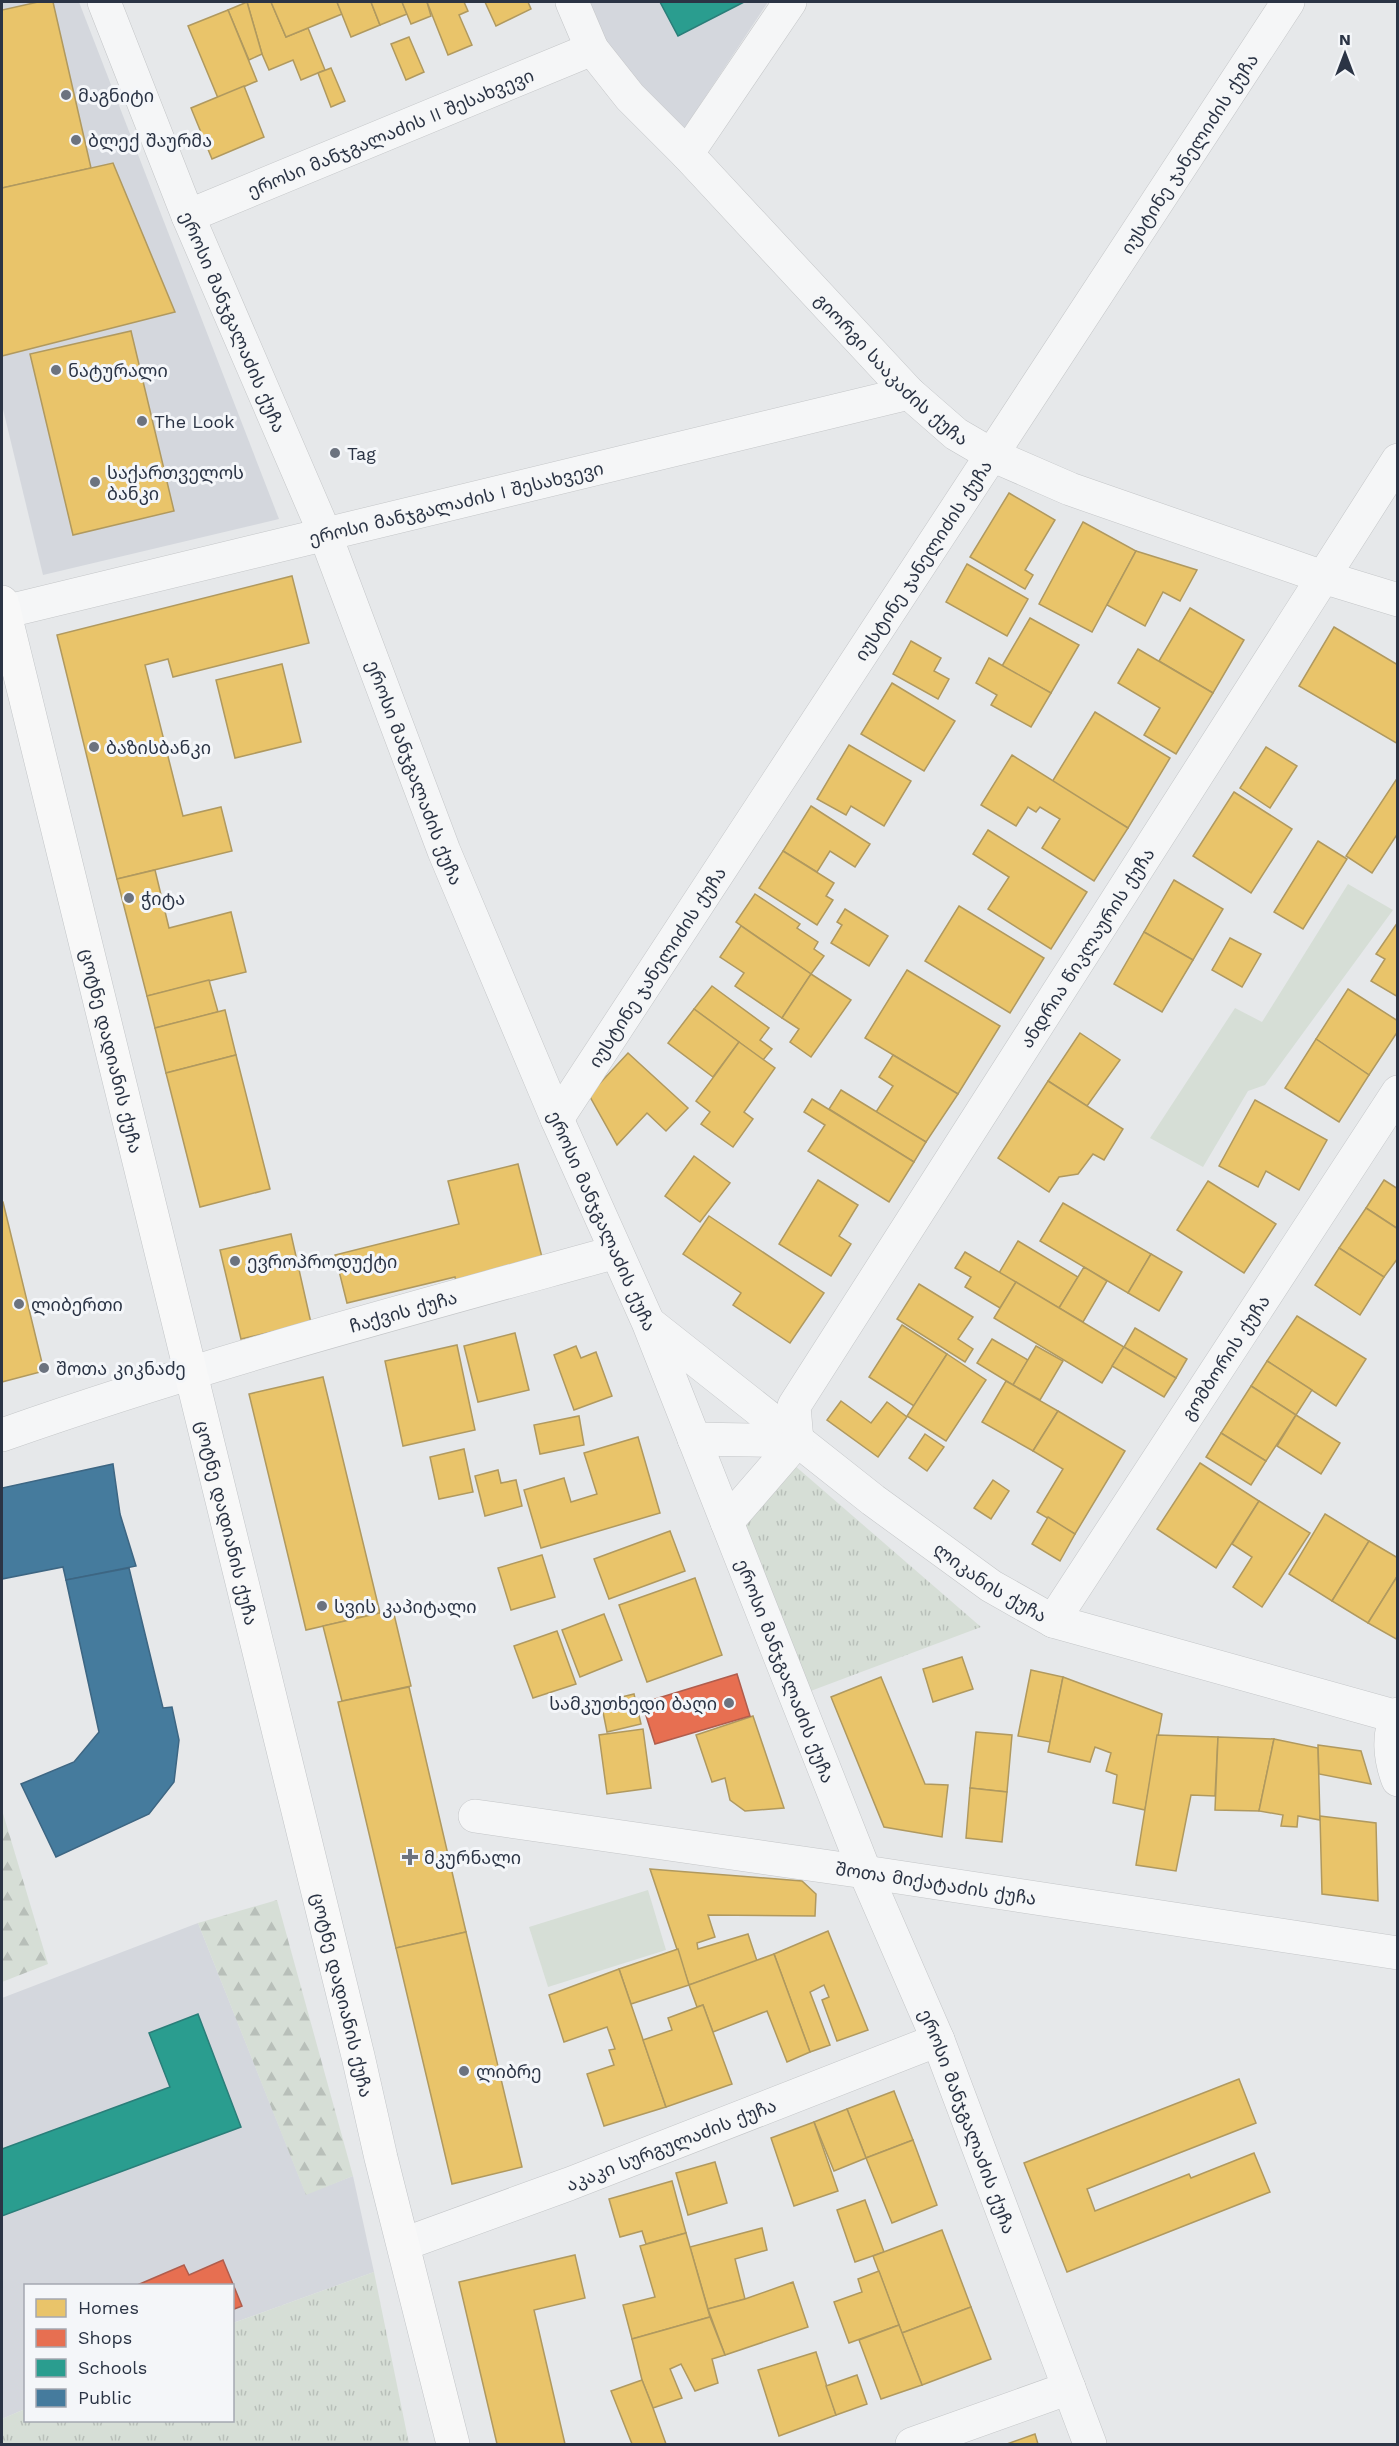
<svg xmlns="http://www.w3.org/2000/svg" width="1399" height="2446" font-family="'Work Sans','Noto Sans Georgian',sans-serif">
	<defs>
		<pattern id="grass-tufts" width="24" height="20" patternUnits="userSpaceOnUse" patternTransform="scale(1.5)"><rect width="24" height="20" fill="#d6ded6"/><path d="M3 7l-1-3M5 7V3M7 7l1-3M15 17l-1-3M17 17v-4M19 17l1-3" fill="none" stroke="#b8bfb9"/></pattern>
		<pattern id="forest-firs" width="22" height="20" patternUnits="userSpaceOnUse" patternTransform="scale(1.5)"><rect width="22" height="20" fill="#d6ded6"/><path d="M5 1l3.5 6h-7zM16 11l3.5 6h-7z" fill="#b8bfb9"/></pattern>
	</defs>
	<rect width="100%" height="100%" fill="#e6e8ea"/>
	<g fill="#d4d7dd">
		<polygon points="2,2 79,2 279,519 43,575 2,405"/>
		<polygon points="590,2 768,2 682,132 651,106 608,45"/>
		<polygon points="198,1923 306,2194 353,2176 374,2272 233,2323 232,2286 26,2286 25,2409 2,2419 2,1998"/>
	</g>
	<g fill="url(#grass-tufts)">
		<polygon points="794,1465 981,1627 808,1692 743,1528"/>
		<polygon points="374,2272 409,2444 2,2444 2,2419 25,2409 26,2420 232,2420 233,2323"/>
	</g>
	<g fill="url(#forest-firs)">
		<polygon points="2,1810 48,1964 2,1982"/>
		<polygon points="277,1900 353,2176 306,2195 198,1923"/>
	</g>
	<g fill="#d6ded6">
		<polygon points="1348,884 1393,910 1265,1085 1248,1091 1203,1167 1150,1138 1235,1008 1262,1022"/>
		<polygon points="648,1890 666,1950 548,1987 529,1927"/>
	</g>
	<g fill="#e9c46a" stroke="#b0995f" stroke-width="1.5">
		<polygon points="38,2 53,2 91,168 2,188 2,10"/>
		<polygon points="247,2 271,2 286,37 308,28 325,70 301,80 293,60 269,70 262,54"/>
		<polygon points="247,2 262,54 249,60 228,10"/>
		<polygon points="271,2 337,2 342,14 286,37"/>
		<polygon points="337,2 371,2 380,25 351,37"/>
		<polygon points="371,2 402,2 407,14 380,25"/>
		<polygon points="402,2 427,2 431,16 411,24"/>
		<polygon points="427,2 464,2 468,11 459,15 472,45 448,55"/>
		<polygon points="485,2 528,2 531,9 496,26"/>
		<polygon points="228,10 257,81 218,98 188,26"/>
		<polygon points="409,37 424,72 406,80 391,44"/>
		<polygon points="331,68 345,101 331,107 318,73"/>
		<polygon points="244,86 264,137 212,159 191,108"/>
		<polygon points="113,163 175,312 2,356 2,188"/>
		<polygon points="131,331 174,511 73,535 30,354"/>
		<polygon points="1009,493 1055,520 1025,570 1033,575 1025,589 970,557"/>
		<polygon points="1083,522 1136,551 1092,632 1039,604"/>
		<polygon points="1136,551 1197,570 1180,601 1163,592 1145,626 1107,605"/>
		<polygon points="967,564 1028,599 1007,636 946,602"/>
		<polygon points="292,576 309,643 173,677 168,659 145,665 183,816 221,807 232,851 117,879 57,635"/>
		<polygon points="1190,608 1244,640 1213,693 1159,661"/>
		<polygon points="1030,618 1079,645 1051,693 1002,666"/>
		<polygon points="1334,627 1398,665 1398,744 1299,686"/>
		<polygon points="911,641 941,658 934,671 949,679 938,699 893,674"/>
		<polygon points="1138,649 1213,693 1176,754 1144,735 1160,708 1118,683"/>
		<polygon points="989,658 1051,693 1031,727 991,705 997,695 976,683"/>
		<polygon points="282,664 301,742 235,758 216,680"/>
		<polygon points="892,683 955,721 924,771 861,734"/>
		<polygon points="1095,712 1170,758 1128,828 1052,782"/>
		<polygon points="849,745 911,781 884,826 851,806 846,815 817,799"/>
		<polygon points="1266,747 1297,766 1270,808 1240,788"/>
		<polygon points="1012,755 1128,828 1094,881 1042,848 1060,819 1040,807 1036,812 1028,807 1016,826 981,805"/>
		<polygon points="1398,777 1398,833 1372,873 1346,856"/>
		<polygon points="1234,792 1292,829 1251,893 1193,856"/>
		<polygon points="811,806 870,844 855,867 830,851 817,872 783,851"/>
		<polygon points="988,830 1087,892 1051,949 988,909 1009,877 973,854"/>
		<polygon points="1318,841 1347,859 1303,929 1274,912"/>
		<polygon points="783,851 834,883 826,896 833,900 817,925 759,888"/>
		<polygon points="155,870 169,928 231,912 246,972 147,996 117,879"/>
		<polygon points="1174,880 1223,909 1193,960 1144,932"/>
		<polygon points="755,894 800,924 797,928 818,942 814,949 824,956 811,974 736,922"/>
		<polygon points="959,906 1044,958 1010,1013 925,961"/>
		<polygon points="845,909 888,936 869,966 831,943 842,925 837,922"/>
		<polygon points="1398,922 1398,997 1371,981 1385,959 1376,954"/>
		<polygon points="741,926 811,974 782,1018 735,986 744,973 720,957"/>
		<polygon points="1144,932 1193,960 1162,1012 1114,984"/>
		<polygon points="1230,938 1261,954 1242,987 1212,970"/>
		<polygon points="907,970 1000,1026 958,1094 865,1038"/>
		<polygon points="811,974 851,1000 811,1057 790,1042 799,1029 782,1018"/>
		<polygon points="209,980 218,1012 155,1028 147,996"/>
		<polygon points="712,986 769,1028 760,1040 772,1049 763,1060 694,1009"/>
		<polygon points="1348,989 1398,1021 1398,1031 1369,1075 1316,1039"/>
		<polygon points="694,1009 739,1042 713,1077 668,1043"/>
		<polygon points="225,1010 236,1055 166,1073 155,1028"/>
		<polygon points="1080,1033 1120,1060 1087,1106 1048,1081"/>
		<polygon points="1316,1039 1369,1075 1339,1122 1285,1088"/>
		<polygon points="739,1042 775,1068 744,1112 753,1119 733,1147 701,1124 710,1112 696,1101"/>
		<polygon points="628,1053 688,1108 666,1131 647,1113 617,1145 589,1095"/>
		<polygon points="236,1055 270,1189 200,1207 166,1073"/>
		<polygon points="893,1055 958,1094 926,1142 876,1112 893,1086 879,1077"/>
		<polygon points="1048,1081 1123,1129 1104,1160 1093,1154 1078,1174 1059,1177 1049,1192 998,1158"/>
		<polygon points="841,1090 926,1142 914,1162 829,1109"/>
		<polygon points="812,1099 914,1162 889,1202 808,1151 825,1125 804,1112"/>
		<polygon points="1255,1100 1327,1140 1299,1190 1266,1171 1258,1187 1219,1166"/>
		<polygon points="694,1156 730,1183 700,1222 665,1196"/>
		<polygon points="518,1164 544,1265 457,1286 455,1277 347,1303 335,1255 459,1224 448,1181"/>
		<polygon points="818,1180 858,1205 839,1236 851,1244 831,1276 779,1244"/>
		<polygon points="1384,1180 1398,1189 1398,1229 1366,1208"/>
		<polygon points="1208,1181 1276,1224 1244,1273 1177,1230"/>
		<polygon points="3,1202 44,1371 2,1382 2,1202"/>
		<polygon points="1063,1203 1151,1254 1128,1293 1040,1241"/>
		<polygon points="1366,1208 1398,1229 1398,1258 1384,1277 1339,1248"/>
		<polygon points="709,1216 824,1293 790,1343 733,1305 741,1293 683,1254"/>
		<polygon points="291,1234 311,1323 241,1339 220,1250"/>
		<polygon points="1018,1241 1078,1277 1059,1308 999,1273"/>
		<polygon points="1339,1248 1384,1277 1360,1315 1315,1285"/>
		<polygon points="965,1252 1016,1282 1000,1308 965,1287 971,1277 955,1268"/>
		<polygon points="1151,1254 1182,1272 1159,1311 1128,1293"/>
		<polygon points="1084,1267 1107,1281 1083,1322 1059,1308"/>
		<polygon points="1016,1282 1124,1347 1102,1383 994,1318"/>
		<polygon points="919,1284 973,1317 958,1339 973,1349 965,1362 897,1319"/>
		<polygon points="1297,1316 1366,1359 1336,1406 1267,1361"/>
		<polygon points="902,1325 947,1354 914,1406 869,1377"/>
		<polygon points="1135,1328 1187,1359 1176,1378 1124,1347"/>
		<polygon points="515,1333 529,1390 478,1402 464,1346"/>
		<polygon points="992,1339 1028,1360 1013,1385 977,1363"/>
		<polygon points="457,1345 475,1430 403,1446 385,1361"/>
		<polygon points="576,1346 581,1358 596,1352 612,1396 574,1410 554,1355"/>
		<polygon points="1036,1346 1063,1361 1040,1400 1013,1385"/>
		<polygon points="1124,1347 1176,1378 1164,1397 1112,1366"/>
		<polygon points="947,1354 986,1380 946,1441 907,1416"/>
		<polygon points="1267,1361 1312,1390 1296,1415 1251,1386"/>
		<polygon points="323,1377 380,1613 306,1630 249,1394"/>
		<polygon points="1006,1381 1058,1411 1033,1451 982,1422"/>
		<polygon points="1251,1386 1296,1415 1266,1461 1221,1433"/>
		<polygon points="841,1401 871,1423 887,1402 907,1417 878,1457 827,1420"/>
		<polygon points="1058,1411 1125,1451 1075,1534 1037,1512 1063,1469 1033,1451"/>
		<polygon points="1296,1415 1340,1443 1321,1474 1277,1446"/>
		<polygon points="579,1416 584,1445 540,1454 534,1425"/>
		<polygon points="1221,1433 1266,1461 1251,1485 1206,1457"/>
		<polygon points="925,1434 944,1447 927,1471 909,1458"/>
		<polygon points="638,1437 660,1513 541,1548 524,1490 564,1478 571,1502 597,1494 584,1453"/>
		<polygon points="464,1449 473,1492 439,1499 430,1457"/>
		<polygon points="1200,1463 1259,1501 1216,1568 1157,1529"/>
		<polygon points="498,1470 501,1483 516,1480 522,1506 485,1516 475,1476"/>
		<polygon points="993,1480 1009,1491 991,1519 974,1508"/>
		<polygon points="1259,1501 1310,1533 1262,1607 1233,1587 1252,1557 1232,1544"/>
		<polygon points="1325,1514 1369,1541 1332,1601 1289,1574"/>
		<polygon points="1048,1517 1075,1534 1060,1561 1032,1544"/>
		<polygon points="670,1531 685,1571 609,1599 594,1559"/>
		<polygon points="1369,1541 1398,1558 1398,1575 1368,1623 1332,1601"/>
		<polygon points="542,1555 555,1597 511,1610 498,1568"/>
		<polygon points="1398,1575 1398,1640 1368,1623"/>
		<polygon points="695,1578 722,1655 647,1682 619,1605"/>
		<polygon points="393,1610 411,1686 342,1701 323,1626"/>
		<polygon points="604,1614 622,1660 580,1677 562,1630"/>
		<polygon points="557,1631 576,1684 533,1698 514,1646"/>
		<polygon points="962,1657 973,1689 933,1702 923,1669"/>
		<polygon points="1031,1670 1063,1677 1050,1742 1018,1736"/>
		<polygon points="881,1677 925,1784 948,1785 942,1837 884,1827 831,1697"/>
		<polygon points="1063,1677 1162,1714 1145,1810 1113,1803 1117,1775 1106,1771 1111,1753 1095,1747 1090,1762 1048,1752"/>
		<polygon points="409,1687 466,1932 396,1948 338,1702"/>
		<polygon points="634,1694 641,1724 607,1732 601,1702"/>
		<polygon points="753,1716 784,1808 745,1811 730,1800 725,1778 712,1782 696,1735"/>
		<polygon points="643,1729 651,1788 607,1794 599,1735"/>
		<polygon points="976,1732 1012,1735 1007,1792 970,1788"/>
		<polygon points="1157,1735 1218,1737 1215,1796 1191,1795 1176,1871 1136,1865"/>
		<polygon points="1218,1737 1274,1739 1259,1811 1215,1810"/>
		<polygon points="1274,1739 1318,1748 1320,1820 1298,1816 1297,1827 1281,1826 1283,1815 1259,1811"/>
		<polygon points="1318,1745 1361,1751 1371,1784 1319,1774"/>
		<polygon points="970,1788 1007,1792 1002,1842 966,1838"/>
		<polygon points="1320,1816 1376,1823 1378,1901 1322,1894"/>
		<polygon points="650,1869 802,1881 816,1894 815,1916 708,1915 715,1937 697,1943 698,1949 748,1934 757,1961 689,1985"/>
		<polygon points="828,1931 868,2030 837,2041 822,2000 829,1997 824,1985 810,1992 830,2045 810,2052 774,1954"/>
		<polygon points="466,1932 522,2167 452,2184 396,1948"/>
		<polygon points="678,1949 689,1985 631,2004 619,1969"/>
		<polygon points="774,1954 810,2052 787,2062 767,2011 713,2032 703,2005 697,2007 689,1985"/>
		<polygon points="619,1969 666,2107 604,2126 587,2074 614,2065 609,2050 615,2049 607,2027 564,2042 549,1995"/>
		<polygon points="703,2005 732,2084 666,2107 643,2040 672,2030 668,2018"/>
		<polygon points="1239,2079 1256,2123 1087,2189 1095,2211 1189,2174 1191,2178 1254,2153 1270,2192 1067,2272 1024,2163"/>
		<polygon points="894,2091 913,2140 866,2158 847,2109"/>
		<polygon points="847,2109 866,2158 834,2171 814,2122"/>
		<polygon points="814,2122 838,2191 794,2206 771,2138"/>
		<polygon points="913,2140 937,2205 892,2223 866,2158"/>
		<polygon points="715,2162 727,2203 688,2215 676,2173"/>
		<polygon points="672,2181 686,2233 646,2244 642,2231 620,2237 609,2199"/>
		<polygon points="865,2200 884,2252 855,2262 837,2210"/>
		<polygon points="762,2228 767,2250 735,2259 745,2299 708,2309 690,2247"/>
		<polygon points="942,2230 971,2307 902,2333 873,2256"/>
		<polygon points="686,2233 710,2317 632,2339 623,2305 655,2297 640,2246"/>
		<polygon points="575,2255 585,2298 534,2310 565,2444 497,2444 459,2282"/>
		<polygon points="879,2271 899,2325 849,2343 834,2302 862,2292 858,2279"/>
		<polygon points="793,2282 808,2327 725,2355 708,2309 745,2299"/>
		<polygon points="971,2307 991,2359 922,2385 902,2333"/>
		<polygon points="710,2317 725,2355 712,2359 718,2383 695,2391 681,2364 670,2369 682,2398 653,2408 642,2380 632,2339"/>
		<polygon points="899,2325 922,2385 881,2399 859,2340"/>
		<polygon points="816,2352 836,2415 779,2436 758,2370"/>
		<polygon points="857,2375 867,2404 836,2415 826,2386"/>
		<polygon points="642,2380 653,2408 666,2444 632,2444 611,2391"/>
		<polygon points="1035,2434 1038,2444 1007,2444"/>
	</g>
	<g fill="#e76f51" stroke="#af5d4d" stroke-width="1.5">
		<polygon points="737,1674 750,1716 655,1744 642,1703"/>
		<polygon points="223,2260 242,2306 232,2310 232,2286 135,2286 184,2265 189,2275"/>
	</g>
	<g fill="#2a9d8f" stroke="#2a7e79" stroke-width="1.5">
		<polygon points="660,2 744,2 678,36"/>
		<polygon points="198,2014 241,2127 2,2216 2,2149 170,2087 149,2033"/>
	</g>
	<g fill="#457b9d" stroke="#3d6683" stroke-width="1.5">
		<polygon points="113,1464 120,1514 136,1566 66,1580 63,1567 2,1579 2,1488"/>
		<polygon points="129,1568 163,1708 172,1707 179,1740 174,1782 149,1814 56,1857 21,1784 74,1762 99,1732 66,1580"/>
	</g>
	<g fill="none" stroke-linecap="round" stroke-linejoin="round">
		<defs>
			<g id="minor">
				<path id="s1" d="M104 2 188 216 325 534 444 851 557 1119 648 1322 865 1872 938 2040 1090 2444"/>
				<path id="s2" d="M572 2 592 49 630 97 687 154 909 393 956 434 992 455 1070 489 1323 577 1398 600"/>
				<polyline points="687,154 790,2"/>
				<path id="s3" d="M188 216 592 49"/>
				<path id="s4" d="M4 612 909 393"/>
				<path id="s5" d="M557 1119 1288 2"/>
				<path id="s6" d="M649 1323 873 1500 991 1586 1053 1621 1398 1717"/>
				<path id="s7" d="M2 1435C203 1364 410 1309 616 1252"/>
				<polyline points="694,1439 797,1441"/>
				<path id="s8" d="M797 1441 794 1406 1398 460"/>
				<polyline points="727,1522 797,1441"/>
				<path id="s9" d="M1053 1621 1398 1092"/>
				<path d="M1398 1714C1387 1734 1390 1759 1398 1780"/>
				<path id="s10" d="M475 1816 865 1872 1398 1953"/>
				<path id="s11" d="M404 2244 569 2184 938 2040"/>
				<polyline points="912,2444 1069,2388"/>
			</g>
			<g id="major">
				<path id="s12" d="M2 602 358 2056 381 2158 453 2444"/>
			</g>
		</defs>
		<use href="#minor" stroke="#c4c6c8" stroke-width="34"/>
		<use href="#major" stroke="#c2c5c8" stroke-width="34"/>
		<use href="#minor" stroke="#f5f6f7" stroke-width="33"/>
		<use href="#major" stroke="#f8f8f8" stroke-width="33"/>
	</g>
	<g fill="#6c737f" stroke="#f4f6f9" stroke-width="2">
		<circle cx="66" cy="95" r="6"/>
		<circle cx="76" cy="140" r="6"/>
		<circle cx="56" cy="370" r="6"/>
		<circle cx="142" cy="421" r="6"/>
		<circle cx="335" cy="453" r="6"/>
		<circle cx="95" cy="482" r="6"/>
		<circle cx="94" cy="747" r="6"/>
		<circle cx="129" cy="898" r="6"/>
		<circle cx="235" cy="1261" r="6"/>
		<circle cx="19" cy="1304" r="6"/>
		<circle cx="44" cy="1368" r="6"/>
		<circle cx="322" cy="1606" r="6"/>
		<circle cx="729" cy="1703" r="6"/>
		<path d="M407 1848h6v6h6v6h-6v6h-6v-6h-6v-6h6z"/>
		<circle cx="464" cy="2071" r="6"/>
	</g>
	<g text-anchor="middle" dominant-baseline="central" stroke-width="6" stroke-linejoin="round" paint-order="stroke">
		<g font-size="18" fill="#2b3445" stroke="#f4f6f9" text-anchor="start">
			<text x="78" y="95">მაგნიტი</text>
			<text x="88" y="140">ბლექ შაურმა</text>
			<text x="68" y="370">ნატურალი</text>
			<text x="154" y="421">The Look</text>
			<text x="347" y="453">Tag</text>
			<text x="107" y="472">საქართველოს<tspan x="107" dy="21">ბანკი</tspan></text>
			<text x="106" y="747">ბაზისბანკი</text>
			<text x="141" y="898">ჭიტა</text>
			<text x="247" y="1261">ევროპროდუქტი</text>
			<text x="31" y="1304">ლიბერთი</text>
			<text x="56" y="1368">შოთა კიკნაძე</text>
			<text x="334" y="1606">სვის კაპიტალი</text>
			<text x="717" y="1703" text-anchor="end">სამკუთხედი ბაღი</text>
			<text x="424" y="1857">მკურნალი</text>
			<text x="476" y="2071">ლიბრე</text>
		</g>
		<g font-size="18" fill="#2b3445" stroke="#f4f6f9">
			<text stroke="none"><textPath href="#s3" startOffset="219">ეროსი მანჯგალაძის II შესახვევი</textPath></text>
			<text stroke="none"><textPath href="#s5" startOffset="1154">იუსტინე ჯანელიძის ქუჩა</textPath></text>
			<text stroke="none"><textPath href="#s1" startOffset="345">ეროსი მანჯგალაძის ქუჩა</textPath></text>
			<text stroke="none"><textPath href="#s2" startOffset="490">გიორგი სააკაძის ქუჩა</textPath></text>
			<text stroke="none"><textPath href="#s4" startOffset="465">ეროსი მანჯგალაძის I შესახვევი</textPath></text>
			<text stroke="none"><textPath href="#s5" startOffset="668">იუსტინე ჯანელიძის ქუჩა</textPath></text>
			<text stroke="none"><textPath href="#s1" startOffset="831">ეროსი მანჯგალაძის ქუჩა</textPath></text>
			<text stroke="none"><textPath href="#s8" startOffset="579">ანდრია წიკლაურის ქუჩა</textPath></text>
			<text stroke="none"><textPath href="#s5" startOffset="182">იუსტინე ჯანელიძის ქუჩა</textPath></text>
			<text stroke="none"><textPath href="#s12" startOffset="462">ცოტნე დადიანის ქუჩა</textPath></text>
			<text stroke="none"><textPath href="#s1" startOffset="1317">ეროსი მანჯგალაძის ქუჩა</textPath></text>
			<text stroke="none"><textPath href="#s7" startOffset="420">ჩაქვის ქუჩა</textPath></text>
			<text stroke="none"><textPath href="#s9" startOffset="315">გომბორის ქუჩა</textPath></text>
			<text stroke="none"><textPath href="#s12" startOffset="948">ცოტნე დადიანის ქუჩა</textPath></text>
			<text stroke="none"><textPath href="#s6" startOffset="429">ლიკანის ქუჩა</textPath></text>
			<text stroke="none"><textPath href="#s1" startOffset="1803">ეროსი მანჯგალაძის ქუჩა</textPath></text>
			<text stroke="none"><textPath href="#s10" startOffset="466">შოთა მიქატაძის ქუჩა</textPath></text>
			<text stroke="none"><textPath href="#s12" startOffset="1434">ცოტნე დადიანის ქუჩა</textPath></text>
			<text stroke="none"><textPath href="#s1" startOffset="2289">ეროსი მანჯგალაძის ქუჩა</textPath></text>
			<text stroke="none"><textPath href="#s11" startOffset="285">აკაკი სურგულაძის ქუჩა</textPath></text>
		</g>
	</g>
	<rect width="1399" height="2446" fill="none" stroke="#2b3445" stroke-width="6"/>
	<rect x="24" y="2284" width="210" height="138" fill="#f4f6f9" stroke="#a4a8b1" stroke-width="1.5"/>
	<rect x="36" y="2299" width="30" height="18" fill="#e9c46a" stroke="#a4a8b1" stroke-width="1.5"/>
	<text x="78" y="2314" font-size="18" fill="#2b3445">Homes</text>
	<rect x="36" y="2329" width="30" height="18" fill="#e76f51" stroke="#a4a8b1" stroke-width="1.5"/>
	<text x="78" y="2344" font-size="18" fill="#2b3445">Shops</text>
	<rect x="36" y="2359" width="30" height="18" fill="#2a9d8f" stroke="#a4a8b1" stroke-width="1.5"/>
	<text x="78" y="2374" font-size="18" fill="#2b3445">Schools</text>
	<rect x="36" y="2389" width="30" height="18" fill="#457b9d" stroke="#a4a8b1" stroke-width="1.5"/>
	<text x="78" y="2404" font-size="18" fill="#2b3445">Public</text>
	<g transform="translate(1345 54)" stroke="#f4f6f9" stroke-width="4.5" paint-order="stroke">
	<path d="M0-4.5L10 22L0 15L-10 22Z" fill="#2b3445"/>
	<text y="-9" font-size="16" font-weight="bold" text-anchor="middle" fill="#2b3445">N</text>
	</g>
</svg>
